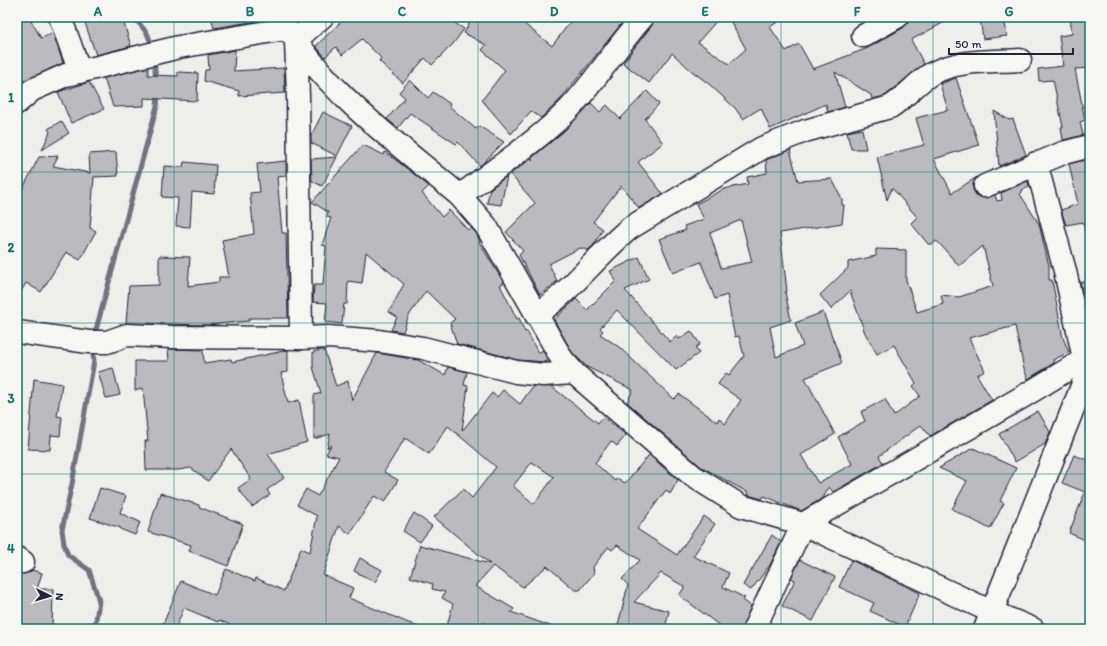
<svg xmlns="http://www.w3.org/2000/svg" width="1107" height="646" font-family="Itim,sans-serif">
	<rect width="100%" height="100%" fill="#eeeeeb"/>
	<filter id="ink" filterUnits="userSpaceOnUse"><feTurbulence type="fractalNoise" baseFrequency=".025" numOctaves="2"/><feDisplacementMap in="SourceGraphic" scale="8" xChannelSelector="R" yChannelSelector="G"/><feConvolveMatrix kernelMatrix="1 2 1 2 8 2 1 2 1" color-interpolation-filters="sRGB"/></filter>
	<g filter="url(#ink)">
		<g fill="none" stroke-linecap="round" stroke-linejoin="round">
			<g stroke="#727281" stroke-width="5">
				<polyline points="134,17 147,33 153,48"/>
				<polyline points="154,58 156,82"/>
				<polyline points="94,337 157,106 158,94"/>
				<polyline points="90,629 95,626 99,601 89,570 68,555 64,544 62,530 72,484 94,361 92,347"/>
			</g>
		</g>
		<g fill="#bbbbbf" stroke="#22223b" fill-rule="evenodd">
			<polygon points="17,17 29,17 41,38 53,33 63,63 22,82 21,79 17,81"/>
			<polygon points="83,17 122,17 131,46 96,55"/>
			<polygon points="211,17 269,17 269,19 214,28"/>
			<polygon points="346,17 446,17 464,29 453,44 432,65 425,58 403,83 379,61 381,58 362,39 342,55 336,47 325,57 316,46"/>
			<polygon points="473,17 528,17 523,23 552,46 574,17 616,17 622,23 559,101 541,118 531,111 511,134 482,100 505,70 482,50 486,45 464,33"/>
			<polygon points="655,17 720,17 698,42 729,64 746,49 728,17 785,17 770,27 786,51 799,44 813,69 868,48 903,28 908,23 909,17 954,17 911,40 924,64 885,96 872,99 871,95 835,72 845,107 828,112 826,104 770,129 761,108 743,119 735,108 709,84 693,72 672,53 649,83 623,63 652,25"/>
			<polygon points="980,17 1002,17 1002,23 1005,23 1007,36 983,39"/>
			<polygon points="1070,17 1090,17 1090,68 1075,69 1085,120 1080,122 1083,135 1063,140 1061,127 1063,127 1053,80 1039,81 1038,69 1063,66 1059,36 1072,34"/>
			<polygon points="235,50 234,71 284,68 285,93 239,96 239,91 204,81 205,70 209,70 208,55"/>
			<polygon points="148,67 148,75 178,76 178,72 198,73 197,101 144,98 144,106 113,107 104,78"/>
			<path d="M956 78 979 145 934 159 952 193 977 177 973 185V190L977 196 984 198 995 195 997 201 1002 200 1001 193 1028 181 1029 187 1022 190V192L1020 194 1039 224 1049 266V280H1052L1063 338 1069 352 1053 360 1054 363 1028 379 1024 369 1015 326 969 338 985 371 977 375 992 400 930 436 921 425 879 456 883 463 833 492 829 487 823 498 801 511 764 496 762 499 748 495 749 493 700 466 627 402 633 390 587 367 572 352 554 320 576 299 587 310 616 281 610 271 639 257 649 279 625 290 670 342 677 336 679 339 691 331 700 344 695 348 699 353 676 370 617 310 600 328 603 331 600 334 619 347 674 399 679 394 717 422 719 418 725 424 741 400 718 384 726 373 729 375 744 356 739 336 735 337 733 328 727 295 715 299 701 262 673 273 659 239 686 230 684 226 704 219 696 204 724 189 748 184 747 177 767 173 766 160 790 150 798 181 832 179 842 199V205H844L842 223 780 233 787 291 785 292 791 320 770 327 776 357 803 346 795 323 823 312 842 363 805 378 835 434 801 455 818 483 852 464 838 437 865 421 861 412 885 399 894 416 920 396 913 386 916 383 894 345 877 354 865 333 850 291 831 309 820 295 848 268V262L876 256V249L906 250V280L917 312 943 304 941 295 959 297 993 286 983 246 959 266 939 243 936 241 933 244H928L911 223 917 217 892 188 887 200 877 157 924 145 916 118 948 110 940 84ZM741 220 752 262 721 268 710 233Z"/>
			<polygon points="410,80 428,98 433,92 450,104 449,106 476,129 479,126 504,142 480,166 458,142 456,144 410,113 398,128 387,119 405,98 399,92"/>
			<polygon points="89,82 104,109 71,123 58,92"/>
			<polygon points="647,91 659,104 645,119 663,143 638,162 663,194 639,208 621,186 593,222 603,229 593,246 588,250 580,248 549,264 557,281 540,295 519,255 523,251 506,232 535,203 510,174 528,161 533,160 531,159 534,156 564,131 591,103 600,112 607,105 620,119"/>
			<polygon points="994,111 1009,120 1013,119 1026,155 999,166"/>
			<polygon points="323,112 352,126 337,156 311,143 311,136"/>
			<polygon points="61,121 69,133 42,150 50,132 48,129"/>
			<polygon points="862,129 866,149 851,149 847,132"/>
			<polygon points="363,145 384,155 385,152 409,170 429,186 422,193 442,217 449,210 468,230 471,228 476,233 480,241 479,242 504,283 500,285 517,319 519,318 525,332 527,331 538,353 543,350 548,362 518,360 457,344 450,323 455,319 426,291 408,317 403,332 391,330 397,317 389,312 404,284 366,252 362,283 348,281 347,304 344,304 342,324 325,322 327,303 313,302 314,285 323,285 326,246 322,245 331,218 327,217 328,212 312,202"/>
			<polygon points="116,152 118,176 94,177 90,228 96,231 80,260 66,252 41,292 26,283 17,298 17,200 39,157 58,156 53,166 90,173 89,154"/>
			<polygon points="337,157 322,186 312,181 311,159"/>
			<polygon points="1090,159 1090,231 1085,231 1083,222 1066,225 1061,210 1078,204 1069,164"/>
			<polygon points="286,161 286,176 277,177 282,233 286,233 288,318 249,318 249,321 207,325 126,323 129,286 159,285 159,256 190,257 188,286 219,282 219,277 229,277 222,240 254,234 250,193 260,192 257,164"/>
			<polygon points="184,162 216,165 214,194 192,192 190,227 176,226 178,198 162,197 164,166 183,167"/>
			<polygon points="507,176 501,205 487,203 490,189"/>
			<polygon points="1080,282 1090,282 1090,324 1089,322"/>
			<polygon points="168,349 203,350 204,363 231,359 232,362 288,350 288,372 281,373 288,403 299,400 307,442 268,454 284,478 267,490 270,495 252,507 238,488 251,479 231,449 208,481 191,468 178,470 146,470 145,441 148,441 143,388 135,391 135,361 169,361"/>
			<path d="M322 350H324L336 386 348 381 352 400 377 353 418 360 445 375 448 367 467 372 464 385 468 386 462 431 492 393 497 397 503 390 520 404 533 386 552 387 598 423 603 417 626 435 617 446 611 441 595 463 615 481 617 478 625 483 649 455 678 480 670 494 666 490 637 529 677 555 704 516 715 524 693 556 729 573 723 587 745 598 743 600 751 606 742 629H724L679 595 685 587 661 573 634 602 669 611 665 629H617L628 585 622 579 640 560 617 545 612 550 608 547 593 567 594 573 580 590H575L547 566 523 587 493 566 475 586 514 609 511 612 553 627V629H496L483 622 481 629H446L453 604 442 598 445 592 432 589 433 584 410 577 420 545 490 564 434 517 463 489 472 498 496 467 448 426 429 454 405 438 384 472 398 480 385 502 374 496 350 534 339 526 323 575 353 588 349 598 423 629H239L219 620 218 622 184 608 175 629H161L181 581 215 595 226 569 255 581 256 578 284 591 301 548 310 552 317 516 297 505 306 489 318 496 339 457 326 454 331 445 327 448 330 434 314 439V395L321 393 313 367V352ZM532 462 554 477 534 504 513 486Z"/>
			<polygon points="113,368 120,395 106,398 98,372"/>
			<polygon points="34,379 62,384 57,416 62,417 60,436 51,435 50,450 28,449"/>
			<polygon points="1038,411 1050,432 1045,444 1015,462 999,434"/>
			<polygon points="973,448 1016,468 1000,501 1004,503 990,529 952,509 967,481 939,468"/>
			<polygon points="1074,455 1090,461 1090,542 1069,533 1085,492 1062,483"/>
			<polygon points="100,488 126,496 120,513 140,522 135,535 120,529 121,528 90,518"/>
			<polygon points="160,493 199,505 199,507 243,524 228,566 189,551 191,545 148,532"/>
			<polygon points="414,513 432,526 420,542 403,531"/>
			<polygon points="772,535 781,542 770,565 751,590 743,585"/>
			<polygon points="360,558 382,570 375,582 354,571"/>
			<polygon points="800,560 835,577 813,621 782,606 795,580 791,578"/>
			<polygon points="851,560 920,593 905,627 870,611 874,603 839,587"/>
			<polygon points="32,570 42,573 37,589 53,589 52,629 17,629 17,583 20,574 28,573"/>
		</g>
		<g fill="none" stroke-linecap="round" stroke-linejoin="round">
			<defs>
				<g id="minor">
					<polyline points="60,17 80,72"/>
					<polyline points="863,36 897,17"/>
					<path d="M17 103 32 90 66 75 179 47 279 30H286L291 33C334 99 401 146 460 196L486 226 562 359 574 373 693 476 741 506 803 524 992 612 1033 629"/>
					<polyline points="1036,163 1065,271 1084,359"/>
					<polyline points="985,186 1063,153 1090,146"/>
					<path d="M460 196C496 168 536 142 568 110 596 81 617 46 643 17"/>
					<path d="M536 315C572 291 597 255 630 228L762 148 805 131 890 107C905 98 916 83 931 74 958 59 991 62 1020 60"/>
					<polyline points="17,332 89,342 107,342 127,335 172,337 301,338 328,337 379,341 423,348 516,372 543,375 574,373"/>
					<polyline points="301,338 298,97 296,40 322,17"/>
					<polyline points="17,558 23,562"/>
					<polyline points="754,629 803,524 1024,396 1090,356"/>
					<polyline points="985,629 1090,366"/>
				</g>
			</defs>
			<use href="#minor" stroke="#22223b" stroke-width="25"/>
			<use href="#minor" stroke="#f6f6f2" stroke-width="22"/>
		</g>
	</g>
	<path fill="none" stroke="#0f766e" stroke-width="1" stroke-opacity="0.55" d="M174 17V629M326 17V629M478 17V629M629 17V629M781 17V629M933 17V629M17 172H1090M17 323H1090M17 474H1090"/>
	<rect width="1107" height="646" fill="none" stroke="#f6f6f2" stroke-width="44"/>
	<g transform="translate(50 596) rotate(95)" stroke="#f6f6f2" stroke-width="3" paint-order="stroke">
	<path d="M0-3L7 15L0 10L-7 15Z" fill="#22223b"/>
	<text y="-6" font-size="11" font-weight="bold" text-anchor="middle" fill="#22223b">N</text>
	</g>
	<path d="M949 48v6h124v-6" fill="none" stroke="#22223b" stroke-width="2"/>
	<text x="955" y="48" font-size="12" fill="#22223b" stroke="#f6f6f2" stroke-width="3" paint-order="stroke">50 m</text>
	<rect x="22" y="22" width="1063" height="602" fill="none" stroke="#0f766e" stroke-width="1.5"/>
	<g font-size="13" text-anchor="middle" font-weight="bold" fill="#0f766e">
		<text x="98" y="16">A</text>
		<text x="250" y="16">B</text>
		<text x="402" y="16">C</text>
		<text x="554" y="16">D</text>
		<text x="705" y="16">E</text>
		<text x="857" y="16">F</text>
		<text x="1009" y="16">G</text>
		<text x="11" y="102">1</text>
		<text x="11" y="252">2</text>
		<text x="11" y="403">3</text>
		<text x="11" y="553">4</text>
	</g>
</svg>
